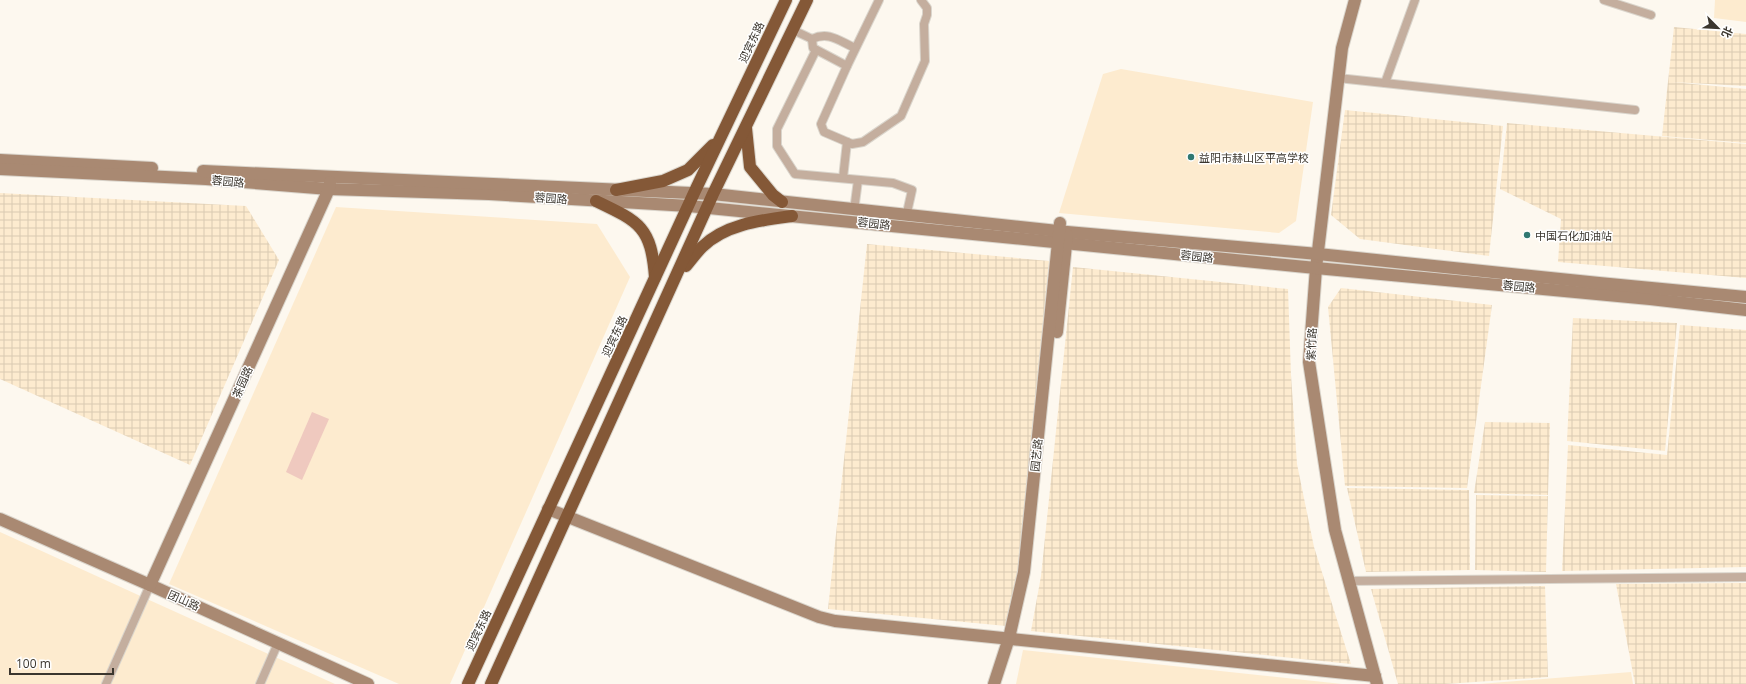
<svg xmlns="http://www.w3.org/2000/svg" width="1746" height="684" font-family="'Open Sans','Noto Sans SC',sans-serif">
	<defs>
		<pattern id="industrial-grid" width="8" height="8" patternUnits="userSpaceOnUse"><rect width="8" height="8" fill="#fdebcf"/><path d="M0 4h8M4 0v8" fill="none" stroke="#dacab2"/></pattern>
	</defs>
	<rect width="100%" height="100%" fill="#fdf8ef"/>
	<g fill="#fdebcf">
		<polygon points="1715,0 1746,0 1746,22 1714,18"/>
		<polygon points="1121,69 1313,102 1296,221 1279,233 1059,213 1103,74"/>
		<polygon points="336,207 597,224 630,277 450,684 399,684 169,584"/>
		<polygon points="0,532 147,599 335,684 0,684"/>
		<polygon points="1023,650 1342,684 1016,684"/>
		<polygon points="1631,672 1633,684 1479,684"/>
	</g>
	<g fill="url(#industrial-grid)">
		<polygon points="1674,27 1746,34 1746,86 1672,82 1746,89 1746,143 1662,136"/>
		<polygon points="1345,110 1503,126 1489,256 1360,239 1331,215"/>
		<polygon points="1507,123 1746,144 1746,278 1558,262 1561,219 1500,189"/>
		<polygon points="0,193 246,206 279,260 190,465 0,379"/>
		<polygon points="867,244 1049,261 1019,566 1006,626 828,609"/>
		<polygon points="1073,267 1288,289 1291,375 1297,464 1314,547 1351,664 1031,631 1041,576"/>
		<polygon points="1341,288 1492,305 1467,488 1345,486 1328,307"/>
		<polygon points="1573,318 1677,323 1665,451 1567,441"/>
		<polygon points="1680,325 1746,330 1746,567 1562,571 1568,445 1667,455"/>
		<polygon points="1485,422 1550,423 1548,495 1474,493"/>
		<polygon points="1347,488 1469,490 1470,570 1366,572"/>
		<polygon points="1476,495 1548,496 1546,572 1475,570"/>
		<polygon points="1746,583 1746,684 1635,684 1616,584"/>
		<polygon points="1545,586 1548,677 1445,684 1398,684 1371,589"/>
	</g>
	<polygon fill="#efc9bf" points="312,412 329,419 302,480 286,472"/>
	<g fill="none" stroke-linecap="round" stroke-linejoin="round">
		<defs>
			<g id="street">
				<polyline points="879,0 847,66 821,124 824,132 852,144 863,142 901,116 925,61 924,24 927,15 927,8 921,0"/>
				<polyline points="1604,0 1651,15"/>
				<polyline points="793,30 812,39"/>
				<polyline points="816,50 777,129 777,146 795,174 893,183 912,190 908,208"/>
				<path d="M847 66 813 48 812 39C829 31 839 41 855 48"/>
				<polyline points="1338,78 1635,110"/>
				<polyline points="1385,83 1415,0"/>
				<polyline points="843,178 847,142"/>
				<polyline points="855,203 858,180"/>
				<polyline points="1348,581 1746,577"/>
				<polyline points="106,684 150,585"/>
				<polyline points="260,684 278,643"/>
			</g>
			<g id="secondary">
				<polyline points="1355,0 1342,48 1316,268 1309,362 1335,530 1377,684"/>
				<polyline points="0,160 152,168"/>
				<polyline points="0,169 206,179 329,189 489,194 689,206 1316,268 1650,299 1746,310"/>
				<polyline points="203,171 713,194 1067,232 1318,254 1599,283 1746,297"/>
				<polyline points="1057,332 1067,235"/>
				<polyline points="548,509 819,617 835,621 1375,676"/>
				<polyline points="0,519 150,585 368,684"/>
				<polyline points="150,585 329,189 330,182"/>
				<polyline points="994,684 1009,638 1024,572 1060,223"/>
			</g>
			<g id="highway">
				<polyline points="746,128 750,167 773,195 782,202"/>
				<polyline points="616,190 663,181 688,170 713,145"/>
				<path d="M596 201C640 222 651 227 655 277"/>
				<path d="M686 266C691 260 696 253 702 247 725 224 762 220 792 216"/>
				<polyline points="468,684 694,193 786,0"/>
				<polyline points="491,684 713,194 807,0"/>
			</g>
		</defs>
		<use href="#street" stroke="#dad5cc" stroke-width="10"/>
		<use href="#secondary" stroke="#dad5cc" stroke-width="14"/>
		<use href="#highway" stroke="#dad5cc" stroke-width="14"/>
		<use href="#street" stroke="#c4ae9e" stroke-width="8"/>
		<use href="#secondary" stroke="#a98972" stroke-width="12"/>
		<use href="#highway" stroke="#845837" stroke-width="12"/>
	</g>
	<g fill="#307872" stroke="#fff" stroke-width="1.5">
		<circle cx="1191" cy="157" r="4"/>
		<circle cx="1527" cy="235" r="4"/>
	</g>
	<g text-anchor="middle" dominant-baseline="central" stroke-width="3" stroke-linejoin="round" paint-order="stroke">
		<g font-size="11" fill="#3b362e" stroke="#fff">
			<text transform="translate(751 42) rotate(-65)">迎宾东路</text>
			<text transform="translate(228 181) rotate(5)">蓉园路</text>
			<text transform="translate(551 198) rotate(4)">蓉园路</text>
			<text transform="translate(874 223) rotate(6)">蓉园路</text>
			<text transform="translate(1197 256) rotate(6)">蓉园路</text>
			<text transform="translate(1519 286) rotate(5)">蓉园路</text>
			<text transform="translate(614 336) rotate(-65)">迎宾东路</text>
			<text transform="translate(1311 344) rotate(-87)">紫竹路</text>
			<text transform="translate(242 382) rotate(-66)">茶园路</text>
			<text transform="translate(1036 455) rotate(-84)">园艺路</text>
			<text transform="translate(184 600) rotate(24)">团山路</text>
			<text transform="translate(478 630) rotate(-65)">迎宾东路</text>
		</g>
		<g font-size="11" fill="#3b362e" stroke="#fff" text-anchor="start">
			<text x="1199" y="157">益阳市赫山区平高学校</text>
			<text x="1535" y="235">中国石化加油站</text>
		</g>
	</g>
	<g transform="translate(1718 28) rotate(114)" stroke="#ffffff" stroke-width="3" paint-order="stroke">
	<path d="M0-3L7 15L0 10L-7 15Z" fill="#3b362e"/>
	<text y="-6" font-size="11" font-weight="bold" text-anchor="middle" fill="#3b362e">北</text>
	</g>
	<path d="M10 668v6h103v-6" fill="none" stroke="#3b362e" stroke-width="2"/>
	<text x="16" y="668" font-size="12" fill="#3b362e" stroke="#ffffff" stroke-width="3" paint-order="stroke">100 m</text>
</svg>
